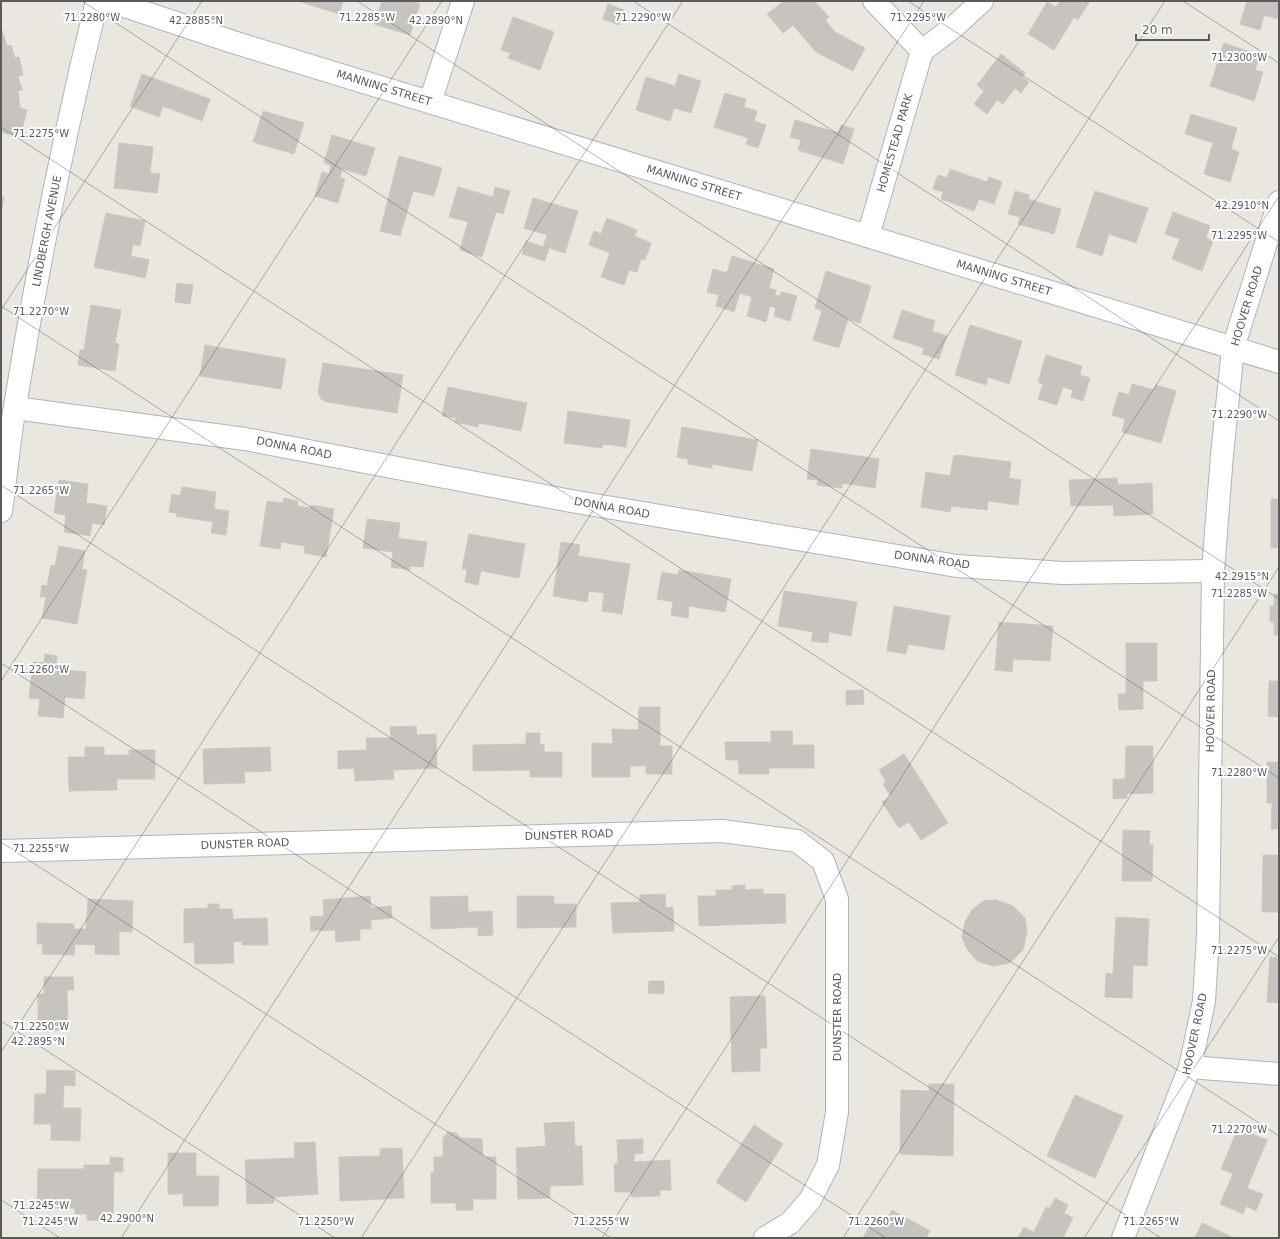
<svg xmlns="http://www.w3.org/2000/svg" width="1280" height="1239" font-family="'DejaVu Sans',sans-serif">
	<rect width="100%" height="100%" fill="#eae7e0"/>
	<g fill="#c7c3bf" stroke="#cec8bf">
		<polygon points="298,1 343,1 339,14"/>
		<polygon points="382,1 410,1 420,4 410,35 374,24"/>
		<polygon points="784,1 814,1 829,17 825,20 835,32 865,48 853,71 816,52 793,25 783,33 767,14"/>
		<polygon points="1060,1 1090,1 1078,20 1074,17 1054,50 1028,34 1047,2 1056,7"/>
		<polygon points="1247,1 1279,1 1279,19 1264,15 1260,30 1240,24"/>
		<polygon points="608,4 624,10 619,25 603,19"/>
		<polygon points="513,17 554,32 540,70 508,58 510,53 501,50"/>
		<polygon points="1,30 2,30 7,46 11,45 15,58 19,57 23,75 18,76 22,90 18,91 20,108 27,110 20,137 1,132"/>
		<polygon points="1224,43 1260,55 1255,70 1263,72 1254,101 1210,86"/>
		<polygon points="1001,54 1025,73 1022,77 1029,82 1021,93 1015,88 1003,104 997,100 987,114 974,104 984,91 977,85"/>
		<polygon points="142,74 210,99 202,121 163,106 159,117 130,106"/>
		<polygon points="679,74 701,81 691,113 674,108 670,121 636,110 646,77 675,86"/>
		<polygon points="725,93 746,99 744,107 757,111 754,121 766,125 758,148 746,144 748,138 714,127"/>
		<polygon points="263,111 304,123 294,154 253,142"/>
		<polygon points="1191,114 1237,128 1231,149 1239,152 1230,182 1204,174 1213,143 1185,134"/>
		<polygon points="795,120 838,133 841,125 854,129 843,164 798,150 801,140 790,137"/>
		<polygon points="332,135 375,148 366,176 342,169 340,178 345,179 338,203 315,196 322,172 329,174 331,165 324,163"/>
		<polygon points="119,143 153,147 150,173 160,174 157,193 114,188"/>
		<polygon points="399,156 442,168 434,196 413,191 400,236 380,231"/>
		<polygon points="950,169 987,182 989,177 1002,182 994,204 979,199 974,211 941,199 943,192 933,189 938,175 947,178"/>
		<polygon points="458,187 493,197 495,187 510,191 503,214 496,212 482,257 460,250 468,222 449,217"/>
		<polygon points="1015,191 1029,195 1028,199 1061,209 1054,234 1018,224 1020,217 1008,214"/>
		<polygon points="1095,191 1148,208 1136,243 1109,234 1102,256 1076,247"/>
		<polygon points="1,197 4,197 1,215"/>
		<polygon points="533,198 578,211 565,253 549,248 545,261 522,254 526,241 543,247 547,235 524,228"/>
		<polygon points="1173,212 1210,226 1206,238 1213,241 1202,271 1172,259 1180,239 1165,234"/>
		<polygon points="106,213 145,221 140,246 133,244 131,256 149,260 145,278 94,267"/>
		<polygon points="607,218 637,230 634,236 651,243 645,260 641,259 637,272 629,270 624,285 601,277 610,253 589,245 594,231 601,234"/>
		<polygon points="732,256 774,269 769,288 776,290 775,295 780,296 781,292 797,296 790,321 774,316 776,308 770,306 766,322 747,316 752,297 740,293 734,312 716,306 719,295 707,292 713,269 727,273"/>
		<polygon points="826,271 871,286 860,323 848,319 839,348 813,340 822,311 815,308"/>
		<polygon points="177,283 193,285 190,304 175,302"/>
		<polygon points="91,305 121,310 115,343 119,344 115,371 78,365 80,350 84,350"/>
		<polygon points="902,310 935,321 932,331 947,336 939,359 922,354 924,348 893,338"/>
		<polygon points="970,325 1022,341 1009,384 988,377 986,385 955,375"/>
		<polygon points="205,345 286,359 281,389 200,376"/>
		<polygon points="1046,355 1082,366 1080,375 1090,378 1083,401 1071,397 1073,390 1063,387 1057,405 1038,399 1043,384 1038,382"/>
		<polygon points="323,363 403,375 397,413 327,402 321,399 318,393"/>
		<polygon points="1132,384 1154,390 1156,385 1176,391 1161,443 1122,432 1125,419 1112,415 1119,392 1129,395"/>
		<polygon points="448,387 527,403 521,431 479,423 478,427 455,422 456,418 442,416"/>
		<polygon points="568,411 630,420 626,447 603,444 602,448 564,443"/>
		<polygon points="682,427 758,440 752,471 712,464 712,468 688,464 688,459 677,457"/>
		<polygon points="811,449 879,459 875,488 842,483 842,488 817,485 818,480 807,479"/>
		<polygon points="957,455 1011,462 1009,478 1021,480 1018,505 988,501 987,510 951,506 950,512 921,507 926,472 950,476 953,459 954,456"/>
		<polygon points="1117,478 1118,485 1152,483 1153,514 1114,516 1113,505 1071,506 1069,480"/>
		<polygon points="59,480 88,484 86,503 107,506 104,525 92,523 90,536 64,532 66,515 54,513"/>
		<polygon points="182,487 216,492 214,509 229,511 226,535 211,533 213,522 176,516 176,513 169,512 172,494 180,496"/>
		<polygon points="284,498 298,501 297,506 310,508 311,505 334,509 326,557 304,553 305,546 281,542 280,549 260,546 267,501 283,503"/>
		<rect x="1271" y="499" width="8" height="49"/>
		<polygon points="367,519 400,523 398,538 427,542 423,567 410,566 410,570 391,567 393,552 363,548"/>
		<polygon points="469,534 525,544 519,578 481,571 478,585 465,582 467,569 462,569"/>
		<polygon points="561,542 580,545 578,556 630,564 622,614 602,611 604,593 589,591 587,602 553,596"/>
		<polygon points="59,546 85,551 82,569 87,570 77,624 42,618 46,597 40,597 42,585 47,586 51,565 55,566"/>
		<polygon points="679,570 731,579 725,612 689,606 688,618 671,615 673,602 657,599 662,572 678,575"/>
		<polygon points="784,591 857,602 851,636 829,632 828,643 811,641 813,632 778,626"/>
		<polygon points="1274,594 1279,594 1279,635 1274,635 1274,622 1270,622 1270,606 1274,606"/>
		<polygon points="894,606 950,616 944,650 908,644 906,654 887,651"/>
		<polygon points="999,622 1053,626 1050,661 1013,659 1012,672 995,670"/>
		<polygon points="1126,643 1157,643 1157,681 1143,681 1143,709 1119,710 1118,694 1126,694"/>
		<polygon points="45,654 57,656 56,663 67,664 66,670 86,672 84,699 65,697 63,718 38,716 40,699 29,698 33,662 44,663"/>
		<polygon points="1269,681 1279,681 1279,717 1268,716"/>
		<polygon points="863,690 864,704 846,705 846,691"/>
		<polygon points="639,707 660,707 660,746 672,746 672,774 646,774 646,766 630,766 630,777 592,777 592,743 613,744 612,729 638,730"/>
		<polygon points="416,726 417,735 436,734 437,768 393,770 394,779 355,781 354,768 338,769 338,751 367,750 366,738 391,738 390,727"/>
		<polygon points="771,731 792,731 793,745 814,745 814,768 769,768 769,774 739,774 738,760 726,760 725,742 771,742"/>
		<polygon points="526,733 540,733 540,745 544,744 544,752 562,752 562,777 530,777 530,770 473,771 473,745 526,744"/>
		<polygon points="1126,746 1153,746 1153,793 1127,794 1127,798 1113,799 1113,779 1125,779"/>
		<polygon points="85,747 104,747 104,755 129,755 129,750 155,750 155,779 117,779 117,790 69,791 68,757 85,757"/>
		<polygon points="270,747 271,771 244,772 245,783 204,784 203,749"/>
		<polygon points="904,754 948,823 921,840 909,822 899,828 882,802 891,797 883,784 886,782 879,770"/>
		<polygon points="1267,762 1279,762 1279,829 1271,829 1272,803 1267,803"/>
		<polygon points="1123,830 1150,831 1149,845 1153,845 1152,881 1122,881"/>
		<polygon points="1263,855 1279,855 1279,912 1262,912"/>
		<polygon points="745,885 745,890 763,889 763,894 785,894 786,923 699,926 698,896 716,896 716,890 732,890 732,886"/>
		<polygon points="665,894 666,908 673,907 674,931 613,933 611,903 640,902 640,895"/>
		<polygon points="370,896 371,908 391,906 392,918 371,920 371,929 360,929 360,940 336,942 335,930 311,931 310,917 324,916 323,900"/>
		<polygon points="468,896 468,912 492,911 493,935 478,936 478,927 431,929 430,897"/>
		<polygon points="517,896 554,896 554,904 576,904 576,927 517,928"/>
		<polygon points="88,899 133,901 132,932 119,931 119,955 95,954 95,945 75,944 74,955 42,954 43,944 37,944 37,923 74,924 74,929 86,929"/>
		<polygon points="996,900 1013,906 1025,918 1027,931 1023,950 1010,963 993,966 977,961 967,949 962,937 965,922 972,910 983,901"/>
		<polygon points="208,904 219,904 219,909 232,909 233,919 267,918 268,945 242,945 242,941 233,942 234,963 195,964 194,942 184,943 184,909 208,908"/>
		<polygon points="1116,917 1149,919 1147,966 1133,965 1132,998 1105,997 1106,973 1113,974"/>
		<polygon points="1270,957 1279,958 1279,1003 1267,1002"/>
		<polygon points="44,977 73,977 74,990 67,990 68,1030 38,1031 38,994 44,994"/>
		<polygon points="649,981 664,981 664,994 648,993"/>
		<polygon points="765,996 767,1048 760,1048 760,1071 732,1072 730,997"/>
		<polygon points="47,1070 75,1071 75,1086 64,1085 63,1108 81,1108 80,1141 51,1140 51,1124 34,1124 35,1094 46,1094"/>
		<polygon points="929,1084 954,1084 953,1156 900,1154 901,1090 929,1091"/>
		<polygon points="1075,1095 1123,1116 1095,1178 1047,1156"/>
		<polygon points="574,1122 575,1146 582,1146 583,1185 550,1186 550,1198 518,1199 516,1148 546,1146 544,1123"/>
		<polygon points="754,1125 783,1144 746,1202 716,1182"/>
		<polygon points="1238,1128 1267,1140 1247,1188 1263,1194 1256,1211 1246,1206 1243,1214 1220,1204 1233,1174 1221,1169"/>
		<polygon points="448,1132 456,1133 461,1138 482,1139 483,1157 496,1157 496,1199 473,1199 473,1210 456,1210 456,1203 431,1203 431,1173 434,1172 434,1157 443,1157 443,1138"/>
		<polygon points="643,1139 643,1153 634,1154 634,1162 670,1160 671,1190 660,1190 660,1196 632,1197 631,1192 615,1192 614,1164 618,1163 617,1140"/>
		<polygon points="315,1142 318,1194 274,1197 274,1203 247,1204 245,1160 295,1158 294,1143"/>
		<polygon points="402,1148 404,1198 340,1201 339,1157 380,1156 380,1149"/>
		<polygon points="168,1153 196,1153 196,1176 219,1176 218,1206 183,1206 183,1194 168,1194"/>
		<polygon points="110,1157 123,1158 123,1172 114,1172 113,1221 87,1220 87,1214 75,1214 75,1208 37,1208 38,1169 84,1169 84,1165 110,1165"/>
		<polygon points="1055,1198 1068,1205 1064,1213 1073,1218 1063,1238 1018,1238 1024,1227 1034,1232 1046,1207 1050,1208"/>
		<polygon points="892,1210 930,1231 926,1238 863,1238 873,1220 883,1226"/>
		<polygon points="1202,1223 1234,1238 1195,1238"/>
	</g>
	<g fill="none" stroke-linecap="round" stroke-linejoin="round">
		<defs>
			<g id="minor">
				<polyline points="110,1 233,42 1279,362"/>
				<polyline points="874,1 922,51"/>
				<polyline points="430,102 463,1"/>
				<polyline points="868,236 922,51 955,26 982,1"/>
				<polyline points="15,408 245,439 571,501 957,566 1063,573 1213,571"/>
				<path d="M1 511C6 476 9 441 15 406 37 270 64 135 97 1"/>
				<polyline points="1,851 722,831 797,841 823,861 837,899 837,1112 828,1165 810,1200 790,1223 765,1238"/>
				<polyline points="1190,1067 1279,1074"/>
				<polyline points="1123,1238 1190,1067 1204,1001 1208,936 1213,571 1222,455 1233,348 1279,202"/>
			</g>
		</defs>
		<use href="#minor" stroke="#b1b3b6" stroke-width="24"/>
		<use href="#minor" stroke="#fff" stroke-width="22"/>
	</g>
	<path fill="none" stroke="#595c5f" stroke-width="1" stroke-opacity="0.45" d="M82 1 1279 778M357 1 1279 599M633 1 1279 421M908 1 1279 242M1183 1 1279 63M1 127 1279 957M1 306 1279 1136M1 310 202 1M1 485 1161 1238M1 663 886 1238M1 681 442 1M1 842 611 1238M1 1021 335 1238M1 1052 683 1M1 1200 60 1238M121 1238 924 1M361 1238 1165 1M602 1238 1279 196M843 1238 1279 567M1084 1238 1279 937"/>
	<g text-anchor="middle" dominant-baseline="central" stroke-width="4" stroke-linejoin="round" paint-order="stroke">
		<g font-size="11" fill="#595c5f" stroke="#fff">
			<text transform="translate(384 88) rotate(17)">MANNING STREET</text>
			<text transform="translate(895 143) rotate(-74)">HOMESTEAD PARK</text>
			<text transform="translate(694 183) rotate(17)">MANNING STREET</text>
			<text transform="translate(47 231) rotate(-79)">LINDBERGH AVENUE</text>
			<text transform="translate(1004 278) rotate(17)">MANNING STREET</text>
			<text transform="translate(1247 306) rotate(-73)">HOOVER ROAD</text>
			<text transform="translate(294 448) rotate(11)">DONNA ROAD</text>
			<text transform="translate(612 508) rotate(10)">DONNA ROAD</text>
			<text transform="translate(932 560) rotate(8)">DONNA ROAD</text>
			<text transform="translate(1211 711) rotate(-89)">HOOVER ROAD</text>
			<text transform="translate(569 835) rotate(-2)">DUNSTER ROAD</text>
			<text transform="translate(245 844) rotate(-2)">DUNSTER ROAD</text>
			<text transform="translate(837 1017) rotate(-90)">DUNSTER ROAD</text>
			<text transform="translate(1195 1034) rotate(-78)">HOOVER ROAD</text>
		</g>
	</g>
	<g font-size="10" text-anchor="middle" fill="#595c5f" stroke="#fff" stroke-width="4" stroke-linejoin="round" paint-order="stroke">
		<text x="367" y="21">71.2285°W</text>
		<text x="92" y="21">71.2280°W</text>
		<text x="643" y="21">71.2290°W</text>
		<text x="918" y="21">71.2295°W</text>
		<text x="196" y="24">42.2885°N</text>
		<text x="436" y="24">42.2890°N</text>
		<text x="1239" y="61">71.2300°W</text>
		<text x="41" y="137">71.2275°W</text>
		<text x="1242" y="209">42.2910°N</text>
		<text x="1239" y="239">71.2295°W</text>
		<text x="41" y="315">71.2270°W</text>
		<text x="1239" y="418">71.2290°W</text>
		<text x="41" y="494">71.2265°W</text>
		<text x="1242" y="580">42.2915°N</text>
		<text x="1239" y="597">71.2285°W</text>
		<text x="41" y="673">71.2260°W</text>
		<text x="1239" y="776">71.2280°W</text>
		<text x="41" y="852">71.2255°W</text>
		<text x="1239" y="954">71.2275°W</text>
		<text x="41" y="1030">71.2250°W</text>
		<text x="38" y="1045">42.2895°N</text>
		<text x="1239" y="1133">71.2270°W</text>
		<text x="41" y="1209">71.2245°W</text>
		<text x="127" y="1222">42.2900°N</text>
		<text x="50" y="1225">71.2245°W</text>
		<text x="326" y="1225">71.2250°W</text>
		<text x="601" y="1225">71.2255°W</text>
		<text x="876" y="1225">71.2260°W</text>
		<text x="1151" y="1225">71.2265°W</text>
	</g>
	<rect width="1280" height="1239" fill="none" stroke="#595c5f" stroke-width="4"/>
	<path d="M1136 34v6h73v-6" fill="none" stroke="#595c5f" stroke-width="2"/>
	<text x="1142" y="34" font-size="12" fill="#595c5f" stroke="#ffffff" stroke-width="3" paint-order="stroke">20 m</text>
</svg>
